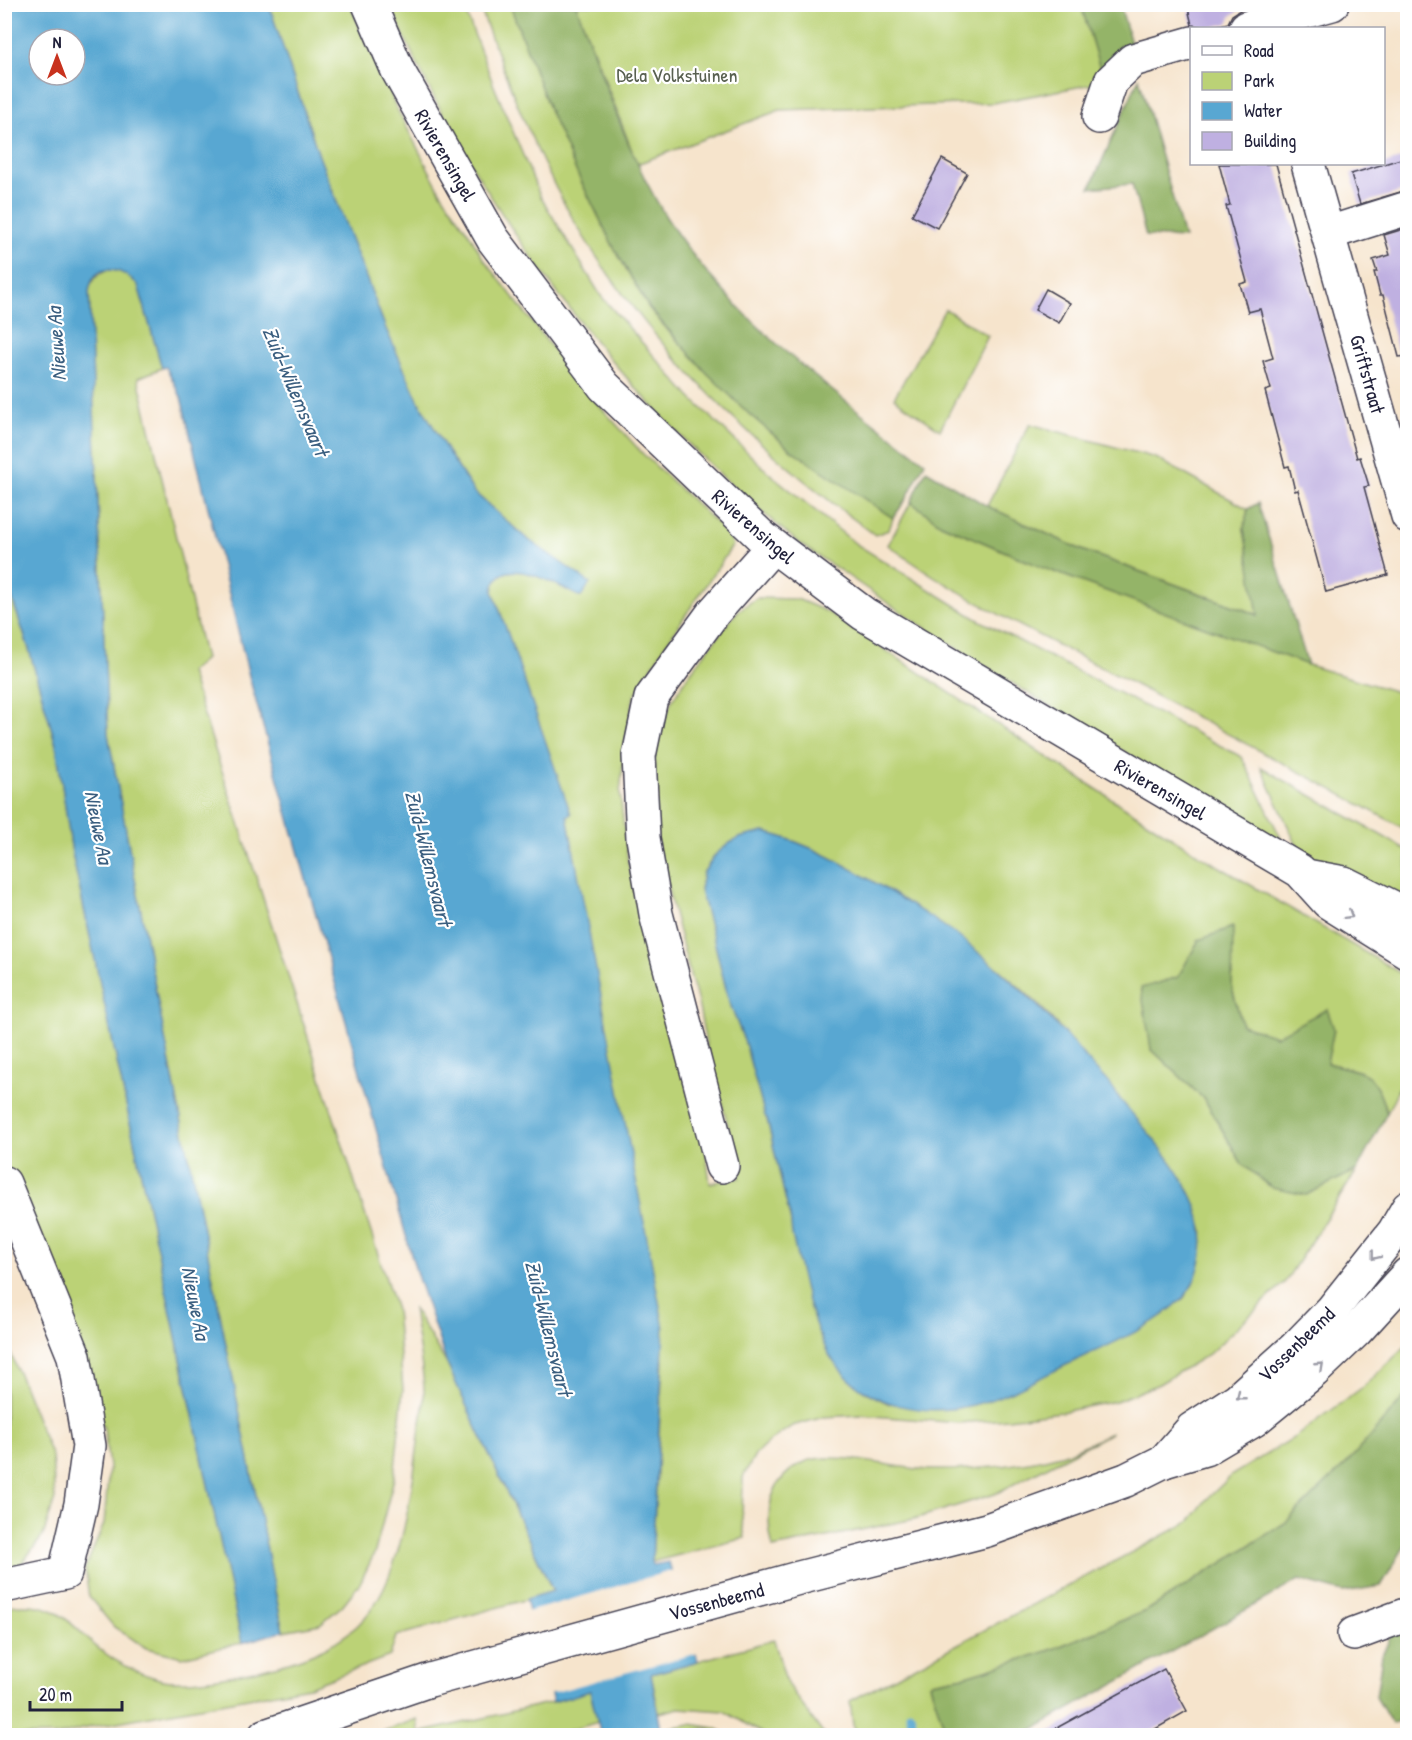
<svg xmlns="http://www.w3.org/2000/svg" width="1412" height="1740" font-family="'Patrick Hand',sans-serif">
	<rect width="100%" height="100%" fill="#fff"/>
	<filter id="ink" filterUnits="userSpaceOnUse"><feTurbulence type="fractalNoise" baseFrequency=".0167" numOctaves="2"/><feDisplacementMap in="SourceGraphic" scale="12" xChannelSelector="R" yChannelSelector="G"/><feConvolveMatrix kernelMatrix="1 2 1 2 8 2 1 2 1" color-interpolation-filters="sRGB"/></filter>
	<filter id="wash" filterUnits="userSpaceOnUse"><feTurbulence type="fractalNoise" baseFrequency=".008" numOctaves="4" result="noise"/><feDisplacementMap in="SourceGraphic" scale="24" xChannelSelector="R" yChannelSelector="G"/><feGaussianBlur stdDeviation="1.35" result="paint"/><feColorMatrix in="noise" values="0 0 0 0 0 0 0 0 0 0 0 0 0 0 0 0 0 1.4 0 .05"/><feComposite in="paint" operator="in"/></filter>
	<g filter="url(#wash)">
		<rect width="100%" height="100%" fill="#f6e4cc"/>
		<g fill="#bbd276" stroke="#6e7a58" stroke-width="1.5" fill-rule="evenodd">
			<path d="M269 5H350L369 48 379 65 380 72 390 89 393 101 440 191 470 235 483 258 579 383 643 454 726 532 733 545 664 647 634 697 625 744 620 793 628 862 646 934 704 1137 710 1183 740 1178C732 1134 718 1092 707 1049 702 1026 700 1004 692 982L657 847 654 752 671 702 687 677 732 618 739 610 757 598 797 599 828 612 1059 765 1196 853 1407 977V1070L1387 1113C1371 1069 1371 1074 1327 1063L1334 1029 1276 1036 1242 1025 1232 988V927L1199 940 1178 977 1151 1049 1205 1100 1242 1164 1306 1195 1357 1170 1285 1282 1209 1354 1159 1384 1116 1401 1061 1412 1008 1419 959 1423 861 1415 824 1417 792 1426 770 1441 756 1454 743 1477 742 1521 745 1538 652 1562 663 1361 567 816 570 814 493 591C499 548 559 587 581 597L589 583 526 538 474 492 448 452 418 400 386 329 319 156ZM764 832C810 843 848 866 887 890 941 923 991 960 1037 1003 1064 1030 1086 1061 1113 1088L1203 1230 1197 1273 1184 1298 1158 1317 889 1404 866 1392 850 1380 824 1344 811 1309 767 1119 765 1115 745 1043 729 1001 715 944 700 890 703 873 716 854 730 843 739 838Z"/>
			<path d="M390 5H463L494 86 540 196 601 296 690 397 768 472 856 544 977 619 1242 757 1286 849C1170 779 1054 711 941 638 907 616 874 594 841 571 825 561 809 551 794 539 619 396 479 212 390 5Z"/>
			<path d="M479 5H510L551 114 577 173 613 246 649 308 669 332 748 413 790 449 893 518 889 530 875 535C754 447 638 337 565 205 530 142 504 72 479 5Z"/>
			<polygon points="576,5 1081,5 1104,82 993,103 780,110 637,164"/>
			<path d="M108 270C122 270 129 275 138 285L162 368 138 378 205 659 190 672 396 1310 403 1389 394 1478 375 1552 360 1583 342 1606 320 1624 283 1631 159 1008 108 734 89 291C91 279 97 275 108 270Z"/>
			<polygon points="945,309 988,336 940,430 894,398"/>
			<polygon points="1030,424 1156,458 1248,509 1244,529 1259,615 1084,551 987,506"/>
			<path d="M911 502 941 524 1041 567 1308 665 1407 695V830C1315 780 1223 731 1130 682 1048 640 963 600 888 545Z"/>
			<polygon points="4,577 28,646 56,745 72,853 242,1643 182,1657 146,1648 114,1627 89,1597 85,1568 104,1524 109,1467 104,1429 5,1175"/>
			<polygon points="1261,767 1407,850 1407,903 1303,859"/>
			<path d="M413 1308 447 1364 553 1592 396 1636 390 1656 309 1687 90 1727 59 1735 5 1736V1606C19 1605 35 1603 49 1609 69 1617 83 1636 99 1649 117 1663 137 1673 159 1679 185 1686 237 1675 263 1669 297 1661 330 1650 357 1626 401 1585 412 1493 419 1435 421 1420 425 1404 424 1390 423 1363 416 1335 413 1308Z"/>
			<polygon points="5,1339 52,1457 55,1499 43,1536 21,1564 5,1568"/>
			<polygon points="1407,1345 1407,1394 1347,1463 1285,1523 1148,1610 1048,1651 970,1675 932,1682 930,1684 947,1735 859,1735 853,1725 850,1701 1189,1522 1206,1500 1232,1475 1295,1437 1363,1387"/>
			<path d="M1111 1433 995 1494 914 1519 773 1548C764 1511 768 1477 807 1461 834 1451 898 1469 929 1470 967 1471 1025 1465 1061 1455 1078 1450 1095 1440 1111 1433Z"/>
			<polygon points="774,1640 787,1684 824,1735 765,1735 724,1711 679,1708 659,1713 651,1674"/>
			<polygon points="590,1690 598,1722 555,1735 370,1736 417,1719 419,1733 553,1702"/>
			<polygon points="690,1724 715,1728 729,1735 710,1735 708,1728 669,1735 668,1728"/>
		</g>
		<g fill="#94b467" stroke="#5b6b51" stroke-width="1.5">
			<path d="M510 5H576C603 76 626 152 666 217 731 319 831 390 925 462L905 501 893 518 790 449 748 413 706 372 649 308 613 246 577 173 551 114Z"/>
			<polygon points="1081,5 1120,5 1131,43 1119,46 1104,82"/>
			<polygon points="1139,78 1184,238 1146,236 1132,184 1090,188"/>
			<polygon points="926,470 987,506 1084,551 1258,615 1244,529 1248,509 1258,503 1308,665 1041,567 941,524 911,502"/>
			<path d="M1233 927 1232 988 1242 1025 1276 1036 1327 1009 1334 1029 1327 1063C1371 1075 1371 1068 1387 1113L1357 1170 1306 1195 1272 1188 1242 1164 1205 1100 1151 1049 1141 988 1178 977 1199 940Z"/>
			<polygon points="1407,1394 1407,1542 1381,1586 1343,1592 1299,1580 1023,1735 947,1735 930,1684 932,1682 970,1675 1048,1651 1148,1610 1285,1523 1347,1463"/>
			<polygon points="1407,1614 1407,1716 1392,1724 1376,1697 1382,1656 1399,1617"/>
		</g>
		<g fill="#58a7d2" stroke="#3d6486" stroke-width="1.5" fill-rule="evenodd">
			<path d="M4 5H269L319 156 386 329 418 400 448 452 474 492 526 538 590 583 581 597C559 587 499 548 493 591L571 814 567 816 664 1328 652 1562 653 1565 669 1562 698 1661 651 1674 662 1735H601L590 1691 553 1702 526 1599 553 1591 447 1364 417 1275 250 680 181 397 166 367 162 368 138 285C122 267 94 261 89 291L108 734 159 1008 283 1631 242 1643 72 853 56 745 28 646 5 577ZM39 39H75V75H39Z"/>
			<path d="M764 832C809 843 848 866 887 890 912 906 939 921 963 940 1010 977 1052 1017 1090 1063 1100 1075 1112 1084 1119 1098 1148 1133 1198 1184 1202 1231 1205 1252 1198 1283 1182 1299 1155 1326 1115 1342 1081 1358 1046 1374 1010 1396 973 1405 923 1417 870 1407 837 1366 813 1337 800 1271 792 1234 791 1228 791 1221 790 1216 781 1184 775 1151 767 1119L765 1116 745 1043 729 1001 715 944 700 890 703 873 716 854 730 843 739 838Z"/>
		</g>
		<polygon fill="#f6e4cc" points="674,1570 698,1653 548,1694 527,1612"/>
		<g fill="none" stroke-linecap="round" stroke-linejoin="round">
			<polyline stroke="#58a7d2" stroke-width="9" points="910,1714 916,1736"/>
		</g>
		<g id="blocks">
			<g fill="#bfb0e1">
				<polygon points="1187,4 1260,4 1240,10 1232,15 1228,23 1209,28 1192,25"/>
				<polygon points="1407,157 1407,190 1360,204 1351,174"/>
				<polygon points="942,159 967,173 937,228 912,215"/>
				<polygon points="1219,164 1276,164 1357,458 1360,457 1369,486 1364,487 1388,575 1326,592 1298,490 1295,491 1289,466 1285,467 1265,391 1271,389 1263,361 1273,358 1260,309 1248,312 1240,284 1247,282 1226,206 1230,205"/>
				<polygon points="1407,228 1407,356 1399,357 1383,295 1380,295 1374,272 1377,272 1373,260 1390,255 1384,235"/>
				<polygon points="1046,289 1070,303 1059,323 1035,310"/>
				<polygon points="1164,1669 1187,1711 1143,1736 1042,1736"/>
			</g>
		</g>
	</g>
	<g filter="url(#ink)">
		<use href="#blocks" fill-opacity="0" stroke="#423f51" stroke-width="1.5"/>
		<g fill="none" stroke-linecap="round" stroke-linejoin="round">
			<defs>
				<g id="minor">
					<polyline points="1246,28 1332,4"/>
					<polyline points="1099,117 1111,81 1133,60 1192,43"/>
					<polyline points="1308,164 1408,516"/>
					<polyline points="1329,233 1408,208"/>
					<polyline points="722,1166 656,914 643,838 639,756 651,698 714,612 773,546"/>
					<polyline points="4,1183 74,1356 89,1446 81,1504 65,1573 4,1586"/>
					<polyline points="1354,1634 1408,1614"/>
				</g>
				<g id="secondary">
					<polyline points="369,4 398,71 493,239 604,386 763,538 864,614 1300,871 1328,902 1408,952"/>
					<polyline points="1306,876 1344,883 1408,915"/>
					<polyline points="1164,1461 1192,1429 1238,1399 1295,1348 1332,1310 1394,1232 1408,1208"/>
					<polyline points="265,1736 430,1680 795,1579 987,1530 1126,1480 1164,1461 1205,1449 1254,1420 1314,1371 1356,1331 1408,1274"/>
				</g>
			</defs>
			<use href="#minor" stroke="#423f51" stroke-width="36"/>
			<use href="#secondary" stroke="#423f51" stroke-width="36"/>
			<use href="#minor" stroke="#fff" stroke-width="33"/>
			<use href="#secondary" stroke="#fff" stroke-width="33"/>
		</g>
		<defs><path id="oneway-chevron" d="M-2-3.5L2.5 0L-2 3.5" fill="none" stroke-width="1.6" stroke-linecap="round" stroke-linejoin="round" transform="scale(1.5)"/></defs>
		<g stroke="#9c9ca7">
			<use href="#oneway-chevron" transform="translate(1349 915) rotate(32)"/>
			<use href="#oneway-chevron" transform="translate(1375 1256) rotate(128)"/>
			<use href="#oneway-chevron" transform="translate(1320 1366) rotate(-43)"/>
			<use href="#oneway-chevron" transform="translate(1240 1396) rotate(141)"/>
		</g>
	</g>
	<g text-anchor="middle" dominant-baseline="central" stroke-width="4.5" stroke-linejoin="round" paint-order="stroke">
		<g font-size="20" fill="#586050" stroke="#fff">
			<text x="677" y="74">Dela Volkstuinen</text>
		</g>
		<g font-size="20" fill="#22223b" stroke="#fff">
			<text transform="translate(446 155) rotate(60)">Rivierensingel</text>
			<text transform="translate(1368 374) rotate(74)">Griftstraat</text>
			<text transform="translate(754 526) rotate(41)">Rivierensingel</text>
			<text transform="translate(1161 789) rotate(30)">Rivierensingel</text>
			<text transform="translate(1296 1344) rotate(-44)">Vossenbeemd</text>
			<text transform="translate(716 1601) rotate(-15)">Vossenbeemd</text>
		</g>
		<g font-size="21" font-style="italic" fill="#3a5e7f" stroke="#fff">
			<text transform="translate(56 344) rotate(-94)">Nieuwe Aa</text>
			<text transform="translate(296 391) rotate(67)">Zuid-Willemsvaart</text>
			<text transform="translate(99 827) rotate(79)">Nieuwe Aa</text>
			<text transform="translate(429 858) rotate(76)">Zuid-Willemsvaart</text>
			<text transform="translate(196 1303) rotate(79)">Nieuwe Aa</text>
			<text transform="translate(549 1328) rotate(76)">Zuid-Willemsvaart</text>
		</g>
	</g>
	<rect width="1412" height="1740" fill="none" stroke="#fff" stroke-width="24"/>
	<rect x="1190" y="27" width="195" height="138" fill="#ffffff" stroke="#a7a7b1" stroke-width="1.5"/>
	<rect x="1202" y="46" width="30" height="9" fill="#ffffff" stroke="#a7a7b1" stroke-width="1.5"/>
	<text x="1244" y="57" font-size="18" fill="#22223b">Road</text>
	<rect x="1202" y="72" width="30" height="18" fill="#bbd276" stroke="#a7a7b1" stroke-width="1.5"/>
	<text x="1244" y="87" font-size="18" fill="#22223b">Park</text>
	<rect x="1202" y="102" width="30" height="18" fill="#58a7d2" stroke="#a7a7b1" stroke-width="1.5"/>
	<text x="1244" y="117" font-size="18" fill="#22223b">Water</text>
	<rect x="1202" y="132" width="30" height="18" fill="#bfb0e1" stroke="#a7a7b1" stroke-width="1.5"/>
	<text x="1244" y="147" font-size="18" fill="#22223b">Building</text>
	<g transform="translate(57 57)"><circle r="28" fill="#ffffff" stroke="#a7a7b1" stroke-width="1.5"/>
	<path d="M0-4.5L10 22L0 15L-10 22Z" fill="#c8321e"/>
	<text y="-9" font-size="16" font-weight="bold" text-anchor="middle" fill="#22223b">N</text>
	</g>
	<path d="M30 1701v9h92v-9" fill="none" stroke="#22223b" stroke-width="3"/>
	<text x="39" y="1701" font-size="18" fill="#22223b" stroke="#ffffff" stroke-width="4.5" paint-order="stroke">20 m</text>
</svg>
